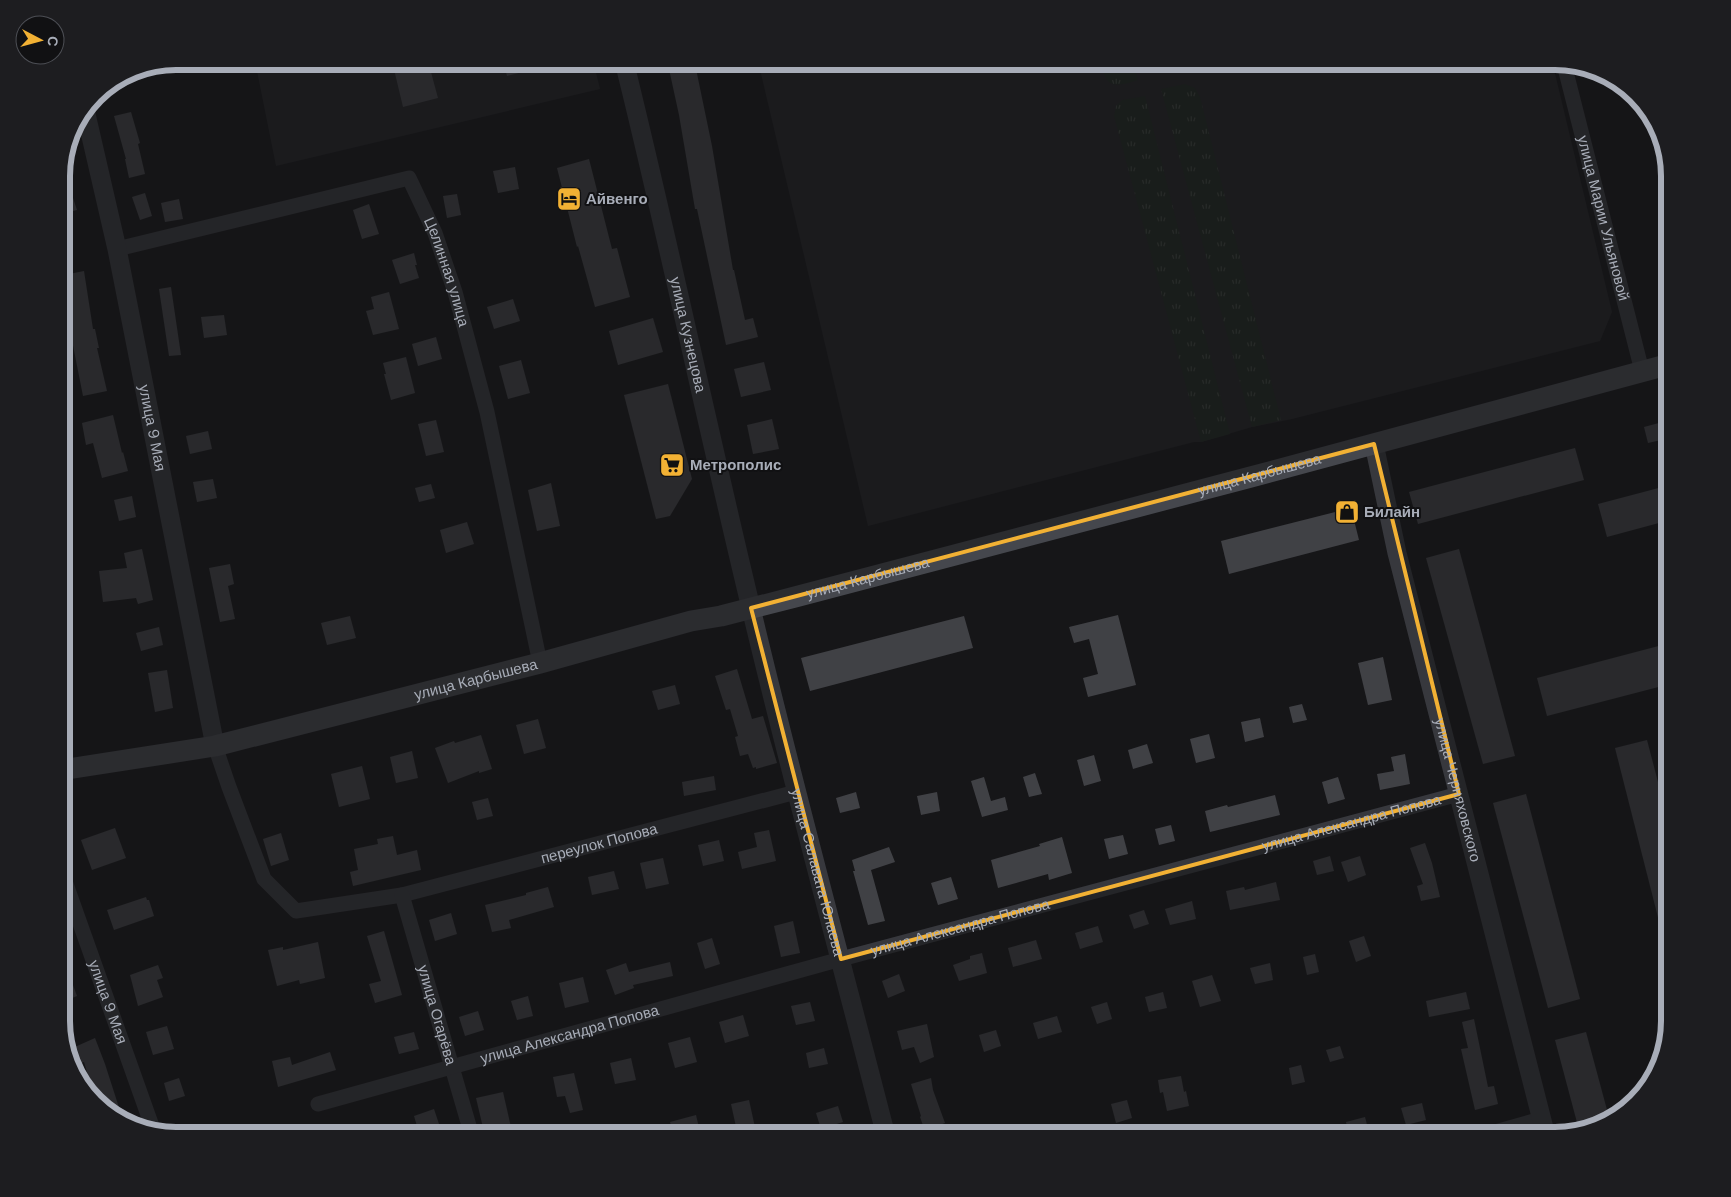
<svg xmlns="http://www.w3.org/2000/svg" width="1731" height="1197" font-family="'DM Sans',sans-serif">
	<defs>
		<pattern id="grass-tufts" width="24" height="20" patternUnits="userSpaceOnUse" patternTransform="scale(1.25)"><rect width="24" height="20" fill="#1e261f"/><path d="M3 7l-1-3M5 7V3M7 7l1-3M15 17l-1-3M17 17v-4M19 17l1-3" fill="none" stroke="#3c433d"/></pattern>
	</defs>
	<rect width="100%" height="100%" fill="#161618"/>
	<g fill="#222225">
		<polygon points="255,61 593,61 600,89 276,166"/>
		<polygon points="758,61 1552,61 1612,312 1600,341 1292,419 1252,427 1201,442 1194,442 868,526"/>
	</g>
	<g fill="url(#grass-tufts)">
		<path d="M1100 61H1132L1138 80C1113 88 1106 88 1100 61Z"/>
		<polygon points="1185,84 1195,88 1200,97 1281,420 1252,427 1161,89"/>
		<polygon points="1145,96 1230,434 1201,442 1114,116 1116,106 1122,100"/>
	</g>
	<g fill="#404145">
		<polygon points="392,61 428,61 438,98 403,107"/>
		<polygon points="503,61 545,61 546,66 507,76"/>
		<polygon points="695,64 712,146 733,270 734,270 745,320 753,318 758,337 726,345 697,209 695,209 679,115 669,69"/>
		<polygon points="131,112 140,143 138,144 145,174 129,178 125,159 126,159 114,116"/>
		<polygon points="589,159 612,249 617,248 630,297 595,307 578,246 577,247 557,168"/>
		<polygon points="515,167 519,189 498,193 493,171"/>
		<polygon points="61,171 64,171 77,210 61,214"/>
		<polygon points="145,193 152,216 140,220 132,197"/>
		<polygon points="457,194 461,215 447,218 443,196"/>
		<polygon points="179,199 183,219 165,222 161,203"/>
		<polygon points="369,204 379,234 362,239 353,210"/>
		<polygon points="414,253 417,265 415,265 419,278 400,284 392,260"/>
		<polygon points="84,271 93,329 95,329 99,348 97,348 107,391 83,396 64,300 68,299 64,275"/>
		<polygon points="171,287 181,355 169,356 159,289"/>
		<polygon points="389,292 399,329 373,335 366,311 374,309 371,297"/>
		<polygon points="513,299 520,321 494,329 487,307"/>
		<polygon points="224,315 227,335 204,338 201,317"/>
		<polygon points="653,318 663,352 618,365 609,331"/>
		<polygon points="436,337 442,359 418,366 412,344"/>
		<polygon points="406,357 415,393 391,400 384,374 386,374 383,363"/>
		<polygon points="521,360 530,393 508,399 499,366"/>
		<polygon points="764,362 771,390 741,397 734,369"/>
		<polygon points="668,384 692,479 670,516 656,519 624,395"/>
		<polygon points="113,415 122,453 123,452 128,471 102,478 93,443 86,445 82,423"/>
		<polygon points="772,419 779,449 753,454 747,425"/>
		<polygon points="436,420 444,452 426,456 418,424"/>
		<polygon points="1670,420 1670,438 1648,443 1644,427"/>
		<polygon points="208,431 212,449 190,454 186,436"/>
		<polygon points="1575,448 1584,480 1418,524 1409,492"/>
		<polygon points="213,479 217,498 197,502 193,482"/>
		<polygon points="551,483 560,526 537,531 528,490"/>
		<polygon points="431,484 435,498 419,502 415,488"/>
		<polygon points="1670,485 1670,520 1607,537 1598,504"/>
		<polygon points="132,496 136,517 119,521 114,500"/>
		<polygon points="1351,508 1359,540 1229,574 1221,541"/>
		<polygon points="467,522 474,544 446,553 440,530"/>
		<polygon points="142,549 153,600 138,604 136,598 103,602 99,571 127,568 124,553"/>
		<polygon points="1459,549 1515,756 1483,764 1426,558"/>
		<polygon points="230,564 234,584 228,586 235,619 220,622 209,568"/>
		<polygon points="1118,615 1136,685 1088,697 1083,678 1098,674 1089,639 1074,643 1069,627"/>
		<polygon points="350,616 356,638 327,645 321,623"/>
		<polygon points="964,616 973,648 810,691 801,658"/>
		<polygon points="159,627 163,645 141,651 136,633"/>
		<polygon points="1670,643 1670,684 1547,716 1537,678"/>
		<polygon points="1383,657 1392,700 1368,705 1358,663"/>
		<polygon points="737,669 752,719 763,716 777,763 756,769 756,767 753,768 748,754 740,756 735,737 738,736 730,709 726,710 715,676"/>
		<polygon points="167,670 173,708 155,712 148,673"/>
		<polygon points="675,685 680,704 658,710 652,691"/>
		<polygon points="1302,704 1307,720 1293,723 1289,707"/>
		<polygon points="1260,718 1264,737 1245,742 1241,722"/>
		<polygon points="538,719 546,748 524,754 516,725"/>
		<polygon points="1209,734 1215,758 1196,763 1190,739"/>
		<polygon points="481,735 492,769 479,773 479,771 448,783 435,748 454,741 455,743"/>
		<polygon points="1647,740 1670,828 1670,944 1665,945 1615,748"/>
		<polygon points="1147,744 1153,763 1133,769 1128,750"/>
		<polygon points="412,751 418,778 396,783 390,757"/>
		<polygon points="1405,754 1410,784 1380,790 1377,774 1394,771 1391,757"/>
		<polygon points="1094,755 1101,781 1084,786 1077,760"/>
		<polygon points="362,766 370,799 339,807 331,774"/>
		<polygon points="1035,773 1042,794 1029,797 1023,777"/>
		<polygon points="714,776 716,790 684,796 682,782"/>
		<polygon points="984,777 991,801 1005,797 1008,810 982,817 971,781"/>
		<polygon points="1338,777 1345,799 1328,804 1322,782"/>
		<polygon points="856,792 860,808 840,813 836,798"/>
		<polygon points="937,792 940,811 921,815 917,796"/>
		<polygon points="1526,794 1580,999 1548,1008 1493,803"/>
		<polygon points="1275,795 1280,815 1210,832 1205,811 1227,805 1228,807"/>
		<polygon points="488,798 493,816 477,820 472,802"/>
		<polygon points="1171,825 1175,841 1159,845 1155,829"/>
		<polygon points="115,828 126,858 92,870 81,840"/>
		<polygon points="769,830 776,861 742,869 738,852 757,847 754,833"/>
		<polygon points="281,833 289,860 271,866 263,839"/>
		<polygon points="1123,835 1128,854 1109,859 1104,839"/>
		<polygon points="393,836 397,855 417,850 421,870 353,886 350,872 358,870 354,849 378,844 377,839"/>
		<polygon points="1062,837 1072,873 1049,880 1048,874 998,888 991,860 1040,846 1039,844"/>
		<polygon points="719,840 724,861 703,866 698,845"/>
		<polygon points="1425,843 1432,863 1440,897 1421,901 1417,886 1423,884 1410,848"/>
		<polygon points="889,847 895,862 871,870 885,921 868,925 853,871 855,871 852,860"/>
		<polygon points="1330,856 1334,871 1317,875 1313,861"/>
		<polygon points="1360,856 1366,875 1348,882 1341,862"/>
		<polygon points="663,858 669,884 646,889 640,863"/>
		<polygon points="614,871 619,889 592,895 588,877"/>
		<polygon points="951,877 958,899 938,905 931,883"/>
		<polygon points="1276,882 1280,900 1230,910 1226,891 1244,887 1245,890"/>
		<polygon points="548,887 554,907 509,920 511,928 492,932 485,905 526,895 526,893"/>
		<polygon points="146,897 147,900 149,900 154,916 114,930 107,910"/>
		<polygon points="1192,901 1196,919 1170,925 1165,909"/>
		<polygon points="1144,910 1149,924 1134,929 1129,915"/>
		<polygon points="451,913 457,934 435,941 429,920"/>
		<polygon points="793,921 800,953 781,957 774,926"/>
		<polygon points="1098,926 1103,942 1080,949 1075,933"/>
		<polygon points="384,931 402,995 375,1003 369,984 381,981 367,936"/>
		<polygon points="1364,936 1371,956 1356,962 1349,941"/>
		<polygon points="712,938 720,964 705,969 697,943"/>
		<polygon points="1036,940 1042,959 1013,967 1008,948"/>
		<polygon points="318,942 325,978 300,984 299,980 277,986 268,950 283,947 283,950"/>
		<polygon points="982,953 987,973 959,981 953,965 970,959 970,956"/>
		<polygon points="1315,954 1319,972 1307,975 1303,957"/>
		<polygon points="63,958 77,996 65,1001 61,990 61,959"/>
		<polygon points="670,962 673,976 633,985 634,988 615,995 606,970 626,963 629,972"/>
		<polygon points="1270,963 1273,980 1255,984 1250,968"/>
		<polygon points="158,965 163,978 157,980 163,997 138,1006 130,975"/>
		<polygon points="899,974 905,991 888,998 882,981"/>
		<polygon points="1212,975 1221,1001 1200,1007 1192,981"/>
		<polygon points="583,977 589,1002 565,1008 559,983"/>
		<polygon points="1163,992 1167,1008 1149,1012 1145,997"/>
		<polygon points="1466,992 1470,1009 1429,1017 1426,1001"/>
		<polygon points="528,996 533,1016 517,1020 511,1001"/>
		<polygon points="810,1002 815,1021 796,1025 791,1006"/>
		<polygon points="1107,1002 1112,1019 1097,1024 1091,1007"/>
		<polygon points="478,1011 484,1030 465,1036 459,1017"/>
		<polygon points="743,1015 749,1036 725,1043 719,1022"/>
		<polygon points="1057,1016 1062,1032 1038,1039 1033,1023"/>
		<polygon points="1474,1019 1488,1087 1494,1086 1498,1104 1475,1110 1461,1049 1468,1048 1462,1022"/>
		<polygon points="927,1024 934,1057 920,1063 914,1047 902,1050 897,1031"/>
		<polygon points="167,1026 174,1049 153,1055 146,1032"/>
		<polygon points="996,1030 1001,1046 984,1052 979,1035"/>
		<polygon points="414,1032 419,1049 399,1054 394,1037"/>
		<polygon points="1586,1032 1610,1121 1579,1130 1555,1040"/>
		<polygon points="690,1037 697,1062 675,1068 668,1043"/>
		<polygon points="95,1038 105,1064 123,1120 112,1116 88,1090 92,1089 84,1062 74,1066 70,1057 68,1050"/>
		<polygon points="1340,1046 1344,1058 1330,1062 1326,1050"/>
		<polygon points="824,1048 828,1064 809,1068 806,1053"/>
		<polygon points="330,1052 336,1070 278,1087 272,1061 290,1057 292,1065"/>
		<polygon points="631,1058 636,1080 615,1084 610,1063"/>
		<polygon points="1301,1065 1305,1082 1292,1085 1289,1068"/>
		<polygon points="574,1073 583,1110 570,1113 565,1096 557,1097 553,1077"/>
		<polygon points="1181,1076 1184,1092 1186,1091 1189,1106 1167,1111 1163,1092 1160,1093 1158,1080"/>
		<polygon points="179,1078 185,1096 169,1101 164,1083"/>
		<polygon points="931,1078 933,1090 945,1123 925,1131 920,1117 921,1116 911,1084"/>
		<polygon points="503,1092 513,1136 485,1136 476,1098"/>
		<polygon points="749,1100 756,1132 738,1136 731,1104"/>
		<polygon points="1127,1100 1132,1118 1116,1123 1111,1104"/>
		<polygon points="1422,1103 1426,1120 1406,1125 1401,1108"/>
		<polygon points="838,1106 843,1122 821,1129 816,1113"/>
		<polygon points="434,1109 441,1130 420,1136 414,1116"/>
		<polygon points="696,1115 701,1136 674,1136 670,1122"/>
		<polygon points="1365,1117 1370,1136 1349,1136 1346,1122"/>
	</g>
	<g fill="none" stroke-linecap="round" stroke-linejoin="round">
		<g stroke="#37383d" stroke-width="15">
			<path id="s1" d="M1564 64 1642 371"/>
			<path id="s2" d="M117 249 409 178 435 233 455 292 487 412 540 663"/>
			<path id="s3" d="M215 746 229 787 264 879 296 911 402 895 796 792"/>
			<path id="s4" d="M61 870 153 1129"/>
			<path id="s5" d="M402 895 472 1136"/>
			<path id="s6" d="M318 1104 841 959 1459 794"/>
			<polyline points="1481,1136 1541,1119"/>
		</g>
		<g stroke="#37383d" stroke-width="19">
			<path id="s7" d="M624 61C669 243 707 426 751 608 793 785 841 960 886 1136"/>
			<path id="s8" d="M85 110 117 249 215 746"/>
			<path id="s9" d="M1374 444 1397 553 1546 1136"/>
		</g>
		<path stroke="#45474d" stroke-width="21" id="s10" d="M61 770 215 746 540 663 691 621 721 616 795 597 1247 478 1670 364"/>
	</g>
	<path d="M0 0H1731V1197H0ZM1374 444 1459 794 841 959 751 608Z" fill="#161618" fill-opacity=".55" fill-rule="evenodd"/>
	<path fill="none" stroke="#f2b134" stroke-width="4" stroke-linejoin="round" d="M1374 444 1459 794 841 959 751 608Z"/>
	<defs>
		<symbol id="hotel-square" viewBox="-11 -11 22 22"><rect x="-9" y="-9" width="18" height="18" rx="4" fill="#f2b134" stroke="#111113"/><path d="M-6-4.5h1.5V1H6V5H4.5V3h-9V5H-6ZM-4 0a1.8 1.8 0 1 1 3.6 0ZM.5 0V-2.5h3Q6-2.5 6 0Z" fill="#111"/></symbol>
		<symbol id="supermarket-square" viewBox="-11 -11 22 22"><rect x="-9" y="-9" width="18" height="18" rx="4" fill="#f2b134" stroke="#111113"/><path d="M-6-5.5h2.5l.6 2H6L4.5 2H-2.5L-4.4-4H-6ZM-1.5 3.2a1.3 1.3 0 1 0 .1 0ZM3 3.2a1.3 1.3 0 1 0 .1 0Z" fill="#111"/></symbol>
		<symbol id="shop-square" viewBox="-11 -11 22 22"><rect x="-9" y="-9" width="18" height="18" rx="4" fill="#f2b134" stroke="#111113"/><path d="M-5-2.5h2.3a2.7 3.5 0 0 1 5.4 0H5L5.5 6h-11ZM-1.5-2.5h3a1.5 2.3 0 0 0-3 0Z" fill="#111"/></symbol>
	</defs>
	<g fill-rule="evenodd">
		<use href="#hotel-square" x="555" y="185" width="28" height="28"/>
		<use href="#supermarket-square" x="658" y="451" width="28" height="28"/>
		<use href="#shop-square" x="1333" y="498" width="28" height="28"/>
	</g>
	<g text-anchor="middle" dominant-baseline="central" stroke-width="4" stroke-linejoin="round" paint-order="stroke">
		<g font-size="15" font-weight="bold" fill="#a8adb8" stroke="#111113" text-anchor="start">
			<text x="586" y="199">Айвенго</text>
			<text x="690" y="465">Метрополис</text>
			<text x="1364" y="512">Билайн</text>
		</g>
		<g font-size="15" fill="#a8adb8" stroke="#111113">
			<text stroke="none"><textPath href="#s1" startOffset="159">улица Марии Ульяновой</textPath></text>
			<text stroke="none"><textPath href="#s2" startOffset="402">Целинная улица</textPath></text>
			<text stroke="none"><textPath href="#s7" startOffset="281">улица Кузнецова</textPath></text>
			<text stroke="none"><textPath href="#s8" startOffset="325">улица 9 Мая</textPath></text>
			<text stroke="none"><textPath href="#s10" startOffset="1235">улица Карбышева</textPath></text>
			<text stroke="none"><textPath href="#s10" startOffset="830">улица Карбышева</textPath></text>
			<text stroke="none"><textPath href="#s10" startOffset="425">улица Карбышева</textPath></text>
			<text stroke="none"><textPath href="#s9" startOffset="356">улица Черняховского</textPath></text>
			<text stroke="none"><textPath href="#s6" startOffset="1071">улица Александра Попова</textPath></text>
			<text stroke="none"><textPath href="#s3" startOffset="498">переулок Попова</textPath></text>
			<text stroke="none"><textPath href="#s7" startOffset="834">улица Салавата Юлаева</textPath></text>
			<text stroke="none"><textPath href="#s6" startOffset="666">улица Александра Попова</textPath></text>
			<text stroke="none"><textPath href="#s4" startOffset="140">улица 9 Мая</textPath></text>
			<text stroke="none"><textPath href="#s5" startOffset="125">улица Огарёва</textPath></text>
			<text stroke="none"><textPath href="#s6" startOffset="261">улица Александра Попова</textPath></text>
		</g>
	</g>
	<path d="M0 0H1731V1197H0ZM176 70H1555A106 106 0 0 1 1661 176V1021A106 106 0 0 1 1555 1127H176A106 106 0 0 1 70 1021V176A106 106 0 0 1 176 70Z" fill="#1d1d20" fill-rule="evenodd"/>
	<path fill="none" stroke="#a8adb8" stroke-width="6" d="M176 70H1555A106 106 0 0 1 1661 176V1021A106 106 0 0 1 1555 1127H176A106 106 0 0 1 70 1021V176A106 106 0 0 1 176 70Z"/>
	<g transform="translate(40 40) rotate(96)"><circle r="24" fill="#111113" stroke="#4d4f55"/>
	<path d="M0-4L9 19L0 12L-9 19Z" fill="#f2b134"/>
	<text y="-8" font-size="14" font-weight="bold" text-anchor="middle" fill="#a8adb8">С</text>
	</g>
</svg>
